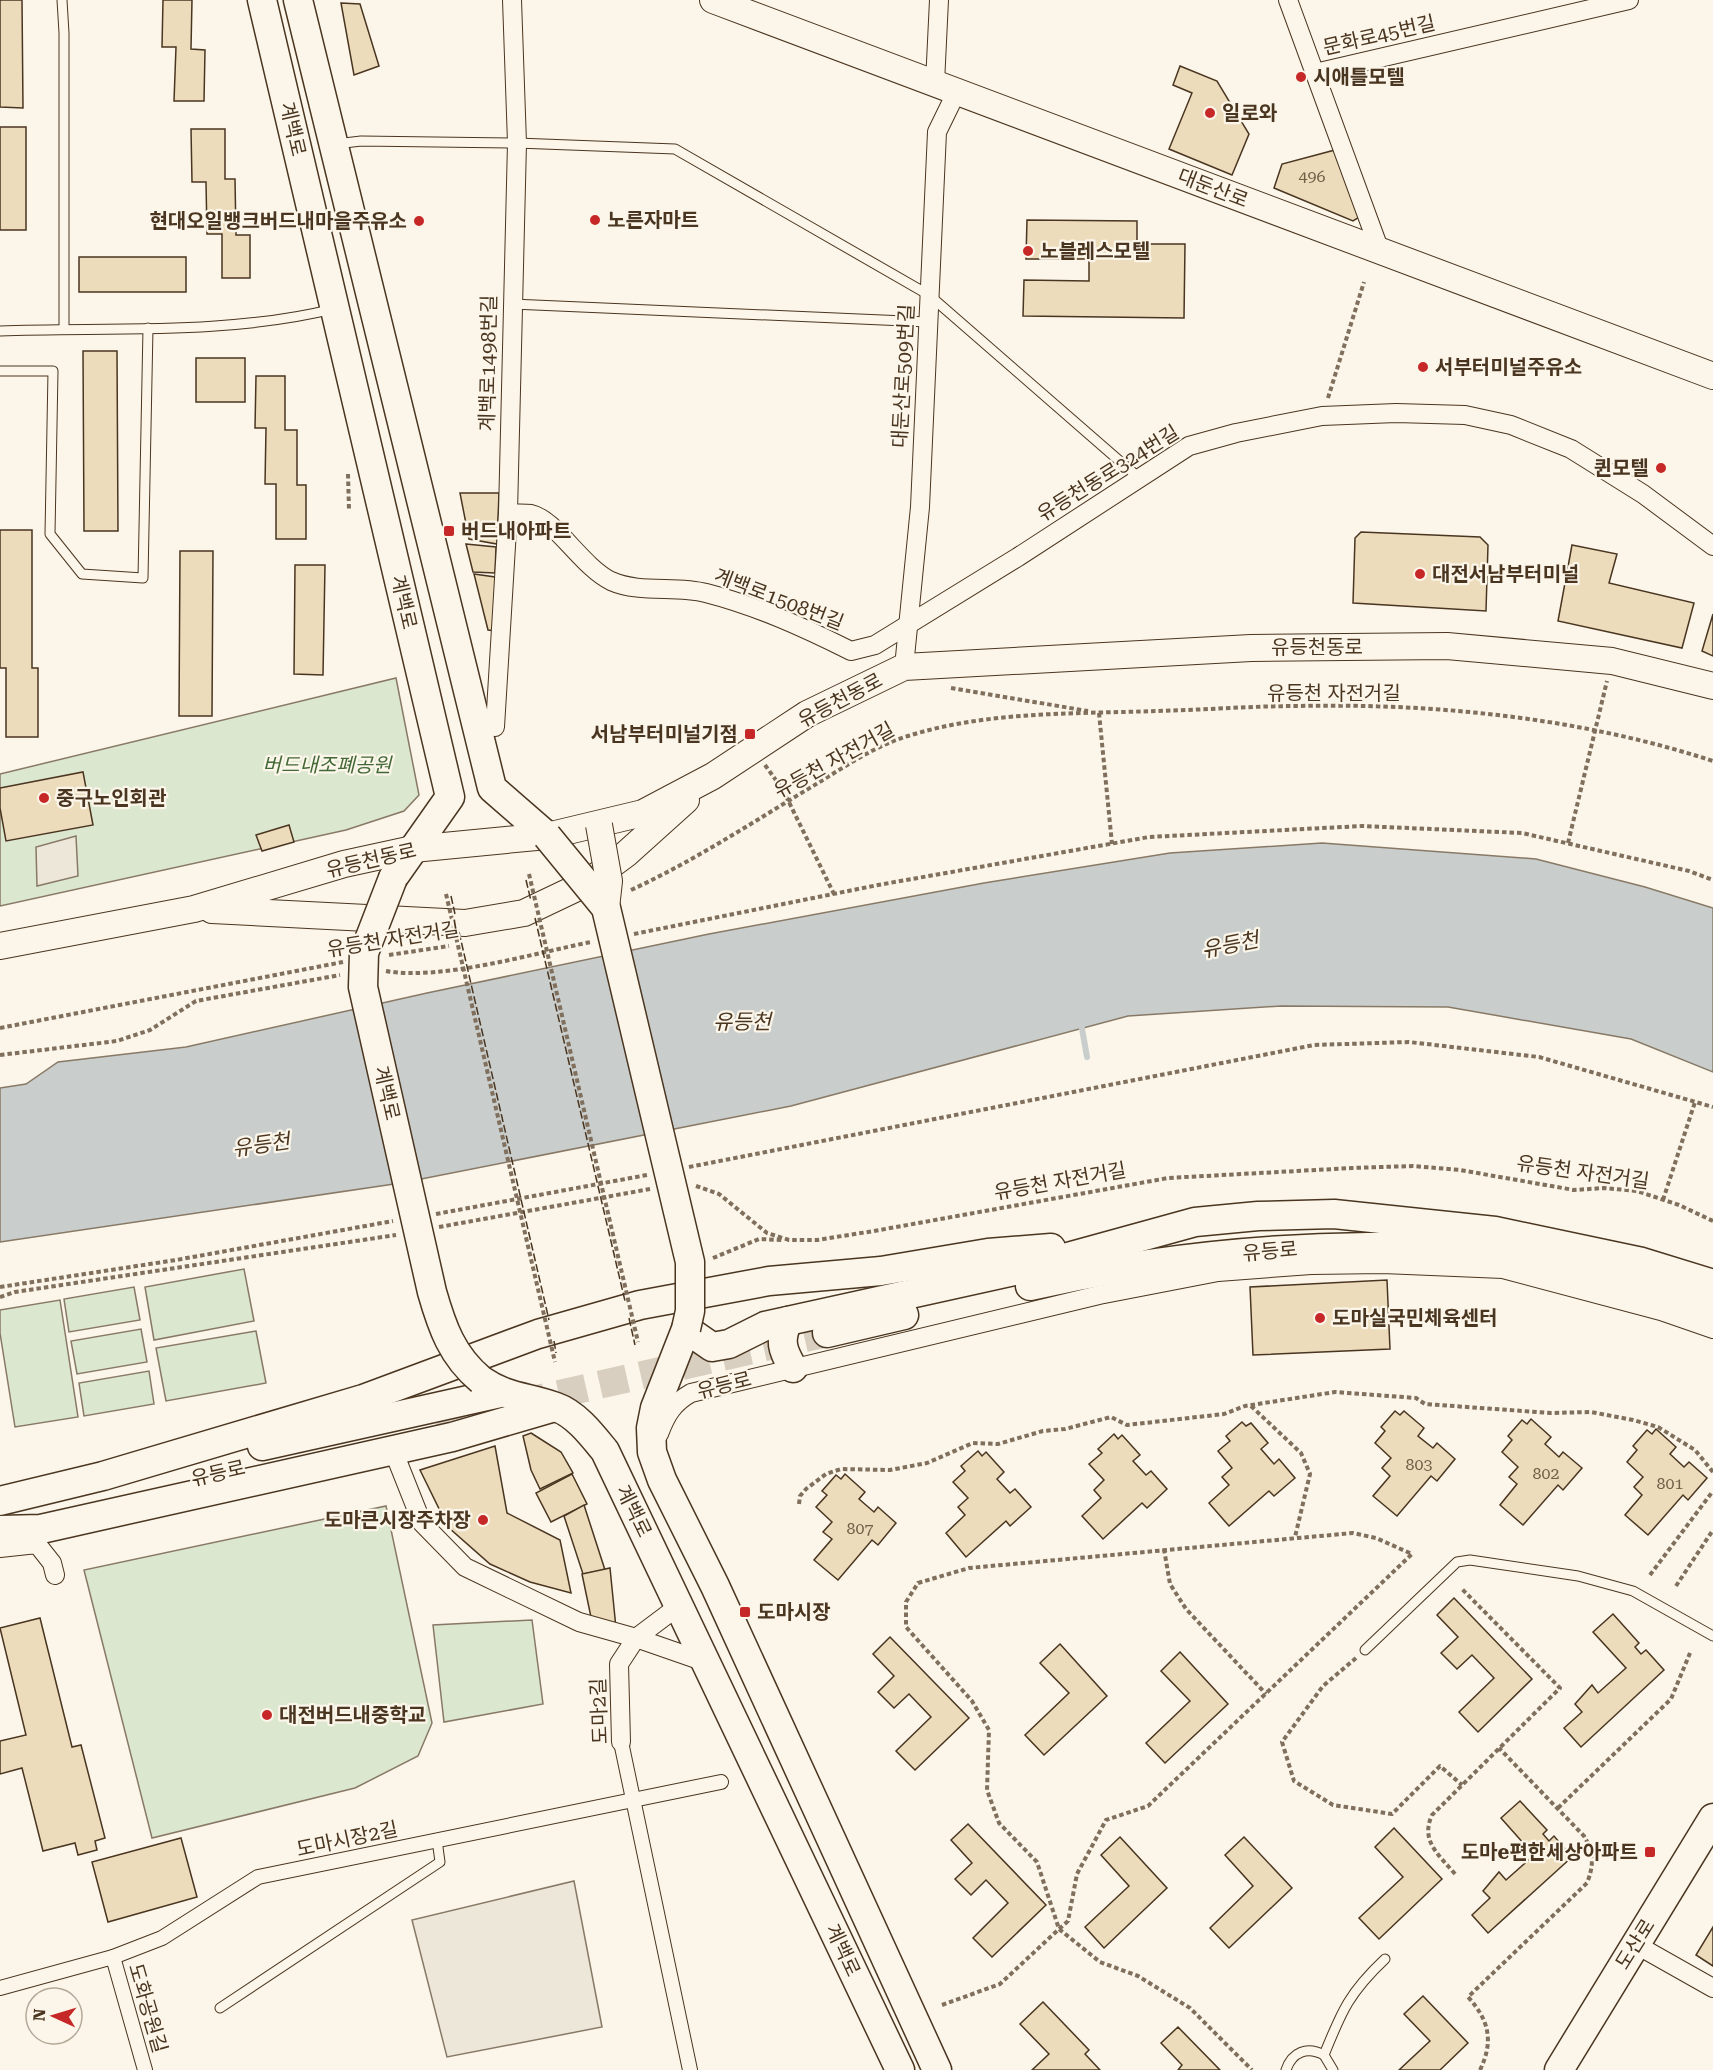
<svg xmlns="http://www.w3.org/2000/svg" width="1713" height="2070" font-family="'Roboto Serif','Noto Sans KR',serif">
	<rect width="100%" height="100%" fill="#fbf6e9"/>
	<g fill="#dce7d0" stroke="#887966" stroke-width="1.5">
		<polygon points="396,678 419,795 404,811 346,830 0,906 0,774"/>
		<polygon points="244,1269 254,1321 154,1340 145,1287"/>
		<polygon points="134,1287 140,1320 69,1332 64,1299"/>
		<polygon points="60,1300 78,1417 15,1427 0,1333 0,1310"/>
		<polygon points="141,1329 147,1362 77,1374 71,1341"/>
		<polygon points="256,1331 266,1383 166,1401 156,1348"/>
		<polygon points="149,1371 154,1404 84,1416 79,1383"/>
		<polygon points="386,1506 432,1723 418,1756 355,1788 152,1838 84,1570"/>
		<polygon points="532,1620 543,1704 444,1722 433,1625"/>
	</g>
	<g fill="#ede7d9" stroke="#887966" stroke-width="1.5">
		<polygon points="76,836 78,876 37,886 36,847"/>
		<polygon points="574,1881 602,2027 447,2057 412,1920"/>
	</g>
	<polygon fill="#c9cecd" stroke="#887966" stroke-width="1.5" points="1322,843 1536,859 1645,887 1713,908 1713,1072 1631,1039 1448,1007 1281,1006 1128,1016 791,1106 401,1183 0,1242 0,1088 26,1084 58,1062 186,1047 427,993 709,934 984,883 1170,853"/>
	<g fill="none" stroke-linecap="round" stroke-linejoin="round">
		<polyline stroke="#c9cecd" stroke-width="6" points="1081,1023 1087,1057"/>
	</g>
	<g fill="#ecdcbc" stroke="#4a3520" stroke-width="1.5">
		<polygon points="0,0 22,0 23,108 0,107"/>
		<polygon points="163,0 192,0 191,49 205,50 204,101 174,101 176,47 162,47"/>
		<polygon points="341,3 360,4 379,66 354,75"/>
		<polygon points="1180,66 1217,81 1249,134 1232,175 1169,149 1192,93 1173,85"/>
		<rect x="0" y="127" width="26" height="103"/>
		<polygon points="191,129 225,129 225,179 235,179 236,235 250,235 250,278 222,278 222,234 207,234 206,182 192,182"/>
		<polygon points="1335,150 1361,216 1353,221 1274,188 1282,164"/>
		<polygon points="1027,220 1137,221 1137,244 1185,244 1184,318 1023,316 1024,280 1089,281 1089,259 1026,259"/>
		<rect x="79" y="257" width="107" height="35"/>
		<polygon points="83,351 117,351 118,531 84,531"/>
		<rect x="196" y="358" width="49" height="44"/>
		<polygon points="256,376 285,376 285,430 297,430 297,485 306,485 306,539 276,539 276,484 265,484 266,428 255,428"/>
		<polygon points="460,493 499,493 497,544 469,539"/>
		<polygon points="0,530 32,530 32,668 38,668 38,737 6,737 6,668 0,668"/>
		<polygon points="1361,532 1480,537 1488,545 1486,611 1353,603 1355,538"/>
		<polygon points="466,544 496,547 495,573 473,572"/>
		<polygon points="1572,545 1617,554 1609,583 1694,603 1682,648 1558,621"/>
		<polygon points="180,551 213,551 212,716 179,716"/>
		<polygon points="295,565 325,565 323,675 294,674"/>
		<polygon points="474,574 495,577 496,631 488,630"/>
		<polygon points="1713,614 1713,656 1702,651"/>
		<polygon points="83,772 93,825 6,841 0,808 0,788"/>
		<polygon points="289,825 294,842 262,851 256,835"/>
		<polygon points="1387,1280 1390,1349 1253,1355 1250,1287"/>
		<polygon points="1395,1411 1400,1415 1404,1411 1424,1428 1418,1436 1433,1448 1437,1443 1455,1459 1437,1481 1431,1476 1397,1516 1373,1496 1390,1476 1382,1468 1391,1458 1375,1443 1385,1431 1381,1427"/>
		<polygon points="1531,1419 1551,1437 1545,1444 1559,1457 1563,1452 1582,1468 1563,1490 1558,1485 1523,1525 1500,1505 1517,1484 1509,1477 1518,1467 1502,1452 1512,1440 1508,1436 1522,1420 1527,1424"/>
		<polygon points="1242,1422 1246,1426 1251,1423 1268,1443 1261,1449 1274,1464 1279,1459 1295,1478 1274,1496 1269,1491 1229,1526 1209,1503 1229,1485 1222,1477 1232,1468 1218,1451 1230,1441 1226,1436"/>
		<polygon points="1656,1429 1676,1447 1670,1454 1684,1467 1689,1462 1707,1478 1688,1500 1683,1495 1648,1535 1625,1515 1642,1495 1634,1487 1643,1477 1627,1462 1637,1450 1633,1446 1647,1430 1652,1434"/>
		<polygon points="531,1433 561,1452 573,1473 540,1489 531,1470 523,1436"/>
		<polygon points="1114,1434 1118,1439 1122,1435 1140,1455 1133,1461 1146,1475 1151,1471 1167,1489 1147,1508 1142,1503 1103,1539 1082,1516 1101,1498 1094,1490 1104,1480 1089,1464 1102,1453 1098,1449"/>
		<polygon points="495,1446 507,1513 560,1540 571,1593 530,1582 490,1564 448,1527 420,1470"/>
		<polygon points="978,1451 982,1456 986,1452 1004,1472 997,1479 1010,1493 1015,1489 1031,1507 1010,1526 1006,1521 966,1557 946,1533 965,1515 958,1507 968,1498 953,1482 965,1471 961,1466"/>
		<polygon points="572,1474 587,1504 551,1522 536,1493"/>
		<polygon points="845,1474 865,1492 859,1499 874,1512 878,1507 896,1523 878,1545 872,1540 838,1580 814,1560 832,1539 823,1532 832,1522 816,1507 827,1495 822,1491 836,1475 841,1479"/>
		<polygon points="584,1505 605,1570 583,1574 564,1516"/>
		<polygon points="610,1568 616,1628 592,1622 582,1574"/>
		<polygon points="1454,1598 1532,1679 1478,1732 1459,1712 1494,1678 1472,1655 1457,1669 1441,1653 1458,1637 1437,1615"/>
		<polygon points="1613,1614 1639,1643 1635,1647 1641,1654 1646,1650 1664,1670 1581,1747 1564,1728 1582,1712 1575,1704 1592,1685 1598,1693 1626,1668 1593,1632"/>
		<polygon points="40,1618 72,1747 81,1745 105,1838 95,1841 97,1850 78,1855 75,1843 43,1851 22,1768 0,1774 0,1741 26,1735 0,1628"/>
		<polygon points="890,1637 969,1718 915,1770 896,1751 931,1717 909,1694 894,1708 878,1692 894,1676 873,1654"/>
		<polygon points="1060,1644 1107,1696 1044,1755 1025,1735 1069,1693 1040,1663"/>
		<polygon points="1180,1652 1228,1704 1165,1763 1146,1743 1190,1701 1161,1671"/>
		<polygon points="1520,1801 1547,1830 1543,1834 1549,1841 1554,1836 1572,1857 1488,1933 1472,1915 1490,1898 1483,1891 1499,1872 1506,1880 1534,1855 1501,1818"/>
		<polygon points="968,1824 1046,1905 992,1957 973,1938 1008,1903 986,1880 971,1895 955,1879 972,1863 951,1840"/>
		<polygon points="1394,1828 1442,1879 1379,1939 1359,1918 1403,1877 1375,1847"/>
		<polygon points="1120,1837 1167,1888 1104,1948 1085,1927 1129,1886 1101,1855"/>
		<polygon points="1244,1837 1292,1888 1229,1948 1210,1928 1253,1886 1225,1855"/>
		<polygon points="181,1838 197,1897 108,1922 92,1862"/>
		<polygon points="1713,1927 1713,1966 1696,1955"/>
		<polygon points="1423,1996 1468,2043 1440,2070 1399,2070 1430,2041 1404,2014"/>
		<polygon points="1043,2002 1089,2050 1085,2054 1100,2070 1032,2070 1049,2054 1020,2024"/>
		<polygon points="1178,2027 1220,2070 1178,2070 1182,2065 1161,2043"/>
	</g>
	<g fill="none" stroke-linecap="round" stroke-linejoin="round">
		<polyline stroke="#d8cfc1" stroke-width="28" stroke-dasharray="28 14" stroke-linecap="butt" points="436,1422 827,1333"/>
		<defs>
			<g id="service">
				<polyline points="62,0 64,33 64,328"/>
				<polyline points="336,144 361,141 517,143 675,149 929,295 1138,477"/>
				<polyline points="512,304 928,322"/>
				<path d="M0 331C108 327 228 335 333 309"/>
				<polyline points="0,371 53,371 50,534 82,574 143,578 148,328"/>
				<polyline points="1365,1650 1457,1562 1470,1560 1578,1576 1633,1591 1713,1636"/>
				<polyline points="220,2008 440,1862 437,1840"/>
				<path d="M1324 2055C1342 2010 1350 1992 1385 1959"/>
				<path d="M1286 2070C1292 2052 1307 2046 1324 2055L1333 2070"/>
			</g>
			<g id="pedestrian">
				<polyline points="621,1742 690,2070"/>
				<polyline points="113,1957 145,2070"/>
				<polyline points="0,1988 113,1957 162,1938 258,1877 721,1782"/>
			</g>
			<g id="minor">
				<polyline points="1288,0 1380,251"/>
				<polyline points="1315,73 1629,0"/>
				<polyline points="935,83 939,0"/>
				<path d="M508 513C515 514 524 513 531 514 555 519 582 567 611 581 640 594 676 585 706 593 757 606 805 628 851 651L875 645 1018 557 1189 446 1236 433 1322 416 1396 413 1465 415 1511 425 1571 449 1643 494 1713 546"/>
				<polyline points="904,667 920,507 937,132 957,91"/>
				<polyline points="495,727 508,513 517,143 512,0"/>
				<path d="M659 1434C666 1415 673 1403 691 1393L1099 1295 1218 1272 1311 1265 1383 1264 1503 1269 1661 1311 1713 1329"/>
				<polyline points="393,1450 422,1523 465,1567 579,1622 636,1638 708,1663"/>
				<polyline points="0,1548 37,1544 52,1563 55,1575"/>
				<polyline points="621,1742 619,1664 636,1638 680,1605"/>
				<polyline points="1635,1944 1713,1988"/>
			</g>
			<g id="secondary">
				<polyline points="713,0 1713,376"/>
				<polyline points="212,910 465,923 524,913 587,883 626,854 686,800"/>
				<polyline points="0,946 194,909 344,864 413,849 547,836 643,813 713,776 807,714 904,667 1251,648 1447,646 1612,661 1713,686"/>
			</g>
			<g id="primary">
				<polyline points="262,0 450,797 393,878"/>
				<polyline points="298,0 492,788 547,836"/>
				<path d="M1030 1286C1141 1261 1254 1248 1368 1247 1422 1246 1478 1246 1531 1256 1589 1267 1657 1292 1713 1312"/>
				<path d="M788 1321C779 1340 782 1350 793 1368"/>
				<polyline points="827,1333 904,1315"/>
				<path d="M481 1380C509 1399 526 1396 556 1407 576 1414 592 1435 605 1451L900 2070"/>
				<polyline points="262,1446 500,1393"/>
				<polyline points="0,1501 103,1476 363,1399 538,1334 640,1305 769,1281 881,1271 988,1253 1051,1248"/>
				<polyline points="0,1530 41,1529 452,1437 551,1408"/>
				<polyline points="937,2070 715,1586 662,1480 652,1452 651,1428 655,1408 686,1329 712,1347 729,1344 765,1326 1028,1268 1195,1222 1258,1216 1334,1214 1495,1231 1642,1262 1713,1284"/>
				<polyline points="1559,2070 1713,1818"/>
			</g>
		</defs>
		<use href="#service" stroke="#4a3520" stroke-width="11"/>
		<use href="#pedestrian" stroke="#4a3520" stroke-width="16"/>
		<use href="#minor" stroke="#4a3520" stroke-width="20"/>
		<use href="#secondary" stroke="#4a3520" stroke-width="28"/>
		<use href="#primary" stroke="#4a3520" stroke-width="31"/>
		<g stroke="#7f6f5c" stroke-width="4" stroke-dasharray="4.5 3" stroke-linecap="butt">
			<polyline points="1328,398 1364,282"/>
			<polyline points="348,474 349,510"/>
			<polyline points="951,688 1088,711"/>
			<polyline points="1099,713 1112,844"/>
			<polyline points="765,765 783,790 834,894"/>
			<polyline points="1568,843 1607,681"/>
			<path d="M631 890C694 861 753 822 813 786 843 768 874 746 908 736 987 711 1074 714 1156 711 1203 710 1251 706 1298 706 1436 703 1581 718 1713 761"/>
			<polyline points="634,934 878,885 1149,837 1362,826 1522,833 1689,871 1713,880"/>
			<polyline points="389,955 449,946"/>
			<path d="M386 971C440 981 535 953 591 942"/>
			<polyline points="0,1028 343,962"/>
			<polyline points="0,1055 117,1041 150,1030 196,1001 340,975"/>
			<polyline points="689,1167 1314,1045 1409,1042 1539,1057 1713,1107"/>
			<polyline points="696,1186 719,1194 767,1233 789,1240 817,1240 874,1231 1168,1178 1352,1168 1413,1166 1460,1170 1574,1190 1604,1188 1637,1191 1679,1205 1713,1221"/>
			<polyline points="1663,1200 1695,1102"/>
			<polyline points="436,1214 647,1175"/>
			<polyline points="439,1227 650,1189"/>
			<polyline points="713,1258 759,1239 782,1240"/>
			<polyline points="0,1287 176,1260 393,1221"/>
			<polyline points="0,1297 15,1292 396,1235"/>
			<polyline points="1251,1406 1301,1453 1310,1474 1295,1537"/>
			<polyline points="799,1504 800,1496 806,1489 826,1474 841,1469 890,1470 927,1463 973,1443 998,1444 1043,1431 1065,1429 1111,1417 1127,1425 1224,1414 1245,1406 1335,1392 1416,1398 1425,1404 1551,1413 1591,1412 1633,1420 1658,1427 1695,1450 1713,1472"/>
			<polyline points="1164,1549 1170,1584 1186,1609 1266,1694"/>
			<polyline points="1650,1575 1713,1491"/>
			<polyline points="1676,1586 1713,1530"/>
			<polyline points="1356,1658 1323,1686 1282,1742 1294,1781 1333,1805 1392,1814 1440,1766 1462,1785"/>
			<polyline points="1558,1808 1671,1699 1690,1653"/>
			<path d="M1455 1874C1439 1855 1420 1841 1432 1815L1560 1688 1461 1588"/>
			<polyline points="942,2005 1000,1984 1059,1929 1068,1921 1077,1874 1106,1820 1148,1806 1412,1554 1376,1538 1353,1533 969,1568 918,1583 906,1602 906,1627 972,1701 989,1730 987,1790 999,1823 1037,1862 1059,1929 1100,1962 1138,1976 1190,2008 1252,2070"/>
			<path d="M1480 2070C1494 2041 1489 2020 1468 1997L1587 1883C1594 1865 1594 1853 1584 1836L1499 1748"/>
		</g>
		<use href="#service" stroke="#fbf6e9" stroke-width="9"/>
		<use href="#pedestrian" stroke="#fbf6e9" stroke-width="14"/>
		<use href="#minor" stroke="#fbf6e9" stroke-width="18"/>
		<use href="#secondary" stroke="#fbf6e9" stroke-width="26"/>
		<use href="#primary" stroke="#fbf6e9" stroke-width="28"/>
		<defs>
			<polyline id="secondary-bridge" points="599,825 609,881 606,908"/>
			<g id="primary-bridge">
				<polyline points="547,836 606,908 690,1262 690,1311 686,1329"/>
				<path d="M393 878 364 953 363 987 432 1292C442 1327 452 1356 481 1380"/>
			</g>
		</defs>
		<use href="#secondary-bridge" stroke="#4a3520" stroke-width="28" stroke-linecap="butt"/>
		<use href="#primary-bridge" stroke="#4a3520" stroke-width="31" stroke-linecap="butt"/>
		<g stroke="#7f6f5c" stroke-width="4" stroke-dasharray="4.5 3" stroke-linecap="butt">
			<polyline points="529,874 638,1342"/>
			<polyline points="446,894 555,1362"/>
		</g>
		<use href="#secondary-bridge" stroke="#fbf6e9" stroke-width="26"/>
		<use href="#primary-bridge" stroke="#fbf6e9" stroke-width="28"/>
		<g stroke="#4a3520" stroke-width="1.5" stroke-dasharray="8 3" stroke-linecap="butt">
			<polyline points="526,880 531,901"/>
			<polyline points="451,896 455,914"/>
			<polyline points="535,918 625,1301"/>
			<polyline points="459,932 549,1320"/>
			<polyline points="629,1318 635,1345"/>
			<polyline points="554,1341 556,1353"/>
		</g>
	</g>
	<g fill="#c62828" stroke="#fbf6e9" stroke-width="2">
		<circle cx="1301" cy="77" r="6"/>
		<circle cx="1210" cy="113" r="6"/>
		<circle cx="595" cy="220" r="6"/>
		<circle cx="419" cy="221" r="6"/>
		<circle cx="1028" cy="251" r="6"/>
		<circle cx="1423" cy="367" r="6"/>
		<circle cx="1661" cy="468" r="6"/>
		<rect x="443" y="525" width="12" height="12" rx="3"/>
		<circle cx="1420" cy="574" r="6"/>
		<rect x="744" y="728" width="12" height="12" rx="3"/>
		<circle cx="44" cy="798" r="6"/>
		<circle cx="1320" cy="1318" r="6"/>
		<circle cx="483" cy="1520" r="6"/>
		<rect x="739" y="1606" width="12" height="12" rx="3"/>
		<circle cx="267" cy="1715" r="6"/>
		<rect x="1644" y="1846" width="12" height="12" rx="3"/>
	</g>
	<g text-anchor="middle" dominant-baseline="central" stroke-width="4.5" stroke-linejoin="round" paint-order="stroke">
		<g font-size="16" fill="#725f47">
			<text x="1312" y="176">496</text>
			<text x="1419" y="1464">803</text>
			<text x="1546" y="1473">802</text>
			<text x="1670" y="1483">801</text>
			<text x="860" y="1528">807</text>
		</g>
		<g font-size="20" fill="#4a3520" stroke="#fbf6e9">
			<text transform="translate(1379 35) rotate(-13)">문화로45번길</text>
			<text transform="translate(293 129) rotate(77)">계백로</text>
			<text transform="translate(1213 188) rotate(21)">대둔산로</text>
			<text transform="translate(488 363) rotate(-89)">계백로1498번길</text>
			<text transform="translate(903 376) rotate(-87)">대둔산로509번길</text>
			<text transform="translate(1108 473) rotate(-32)">유등천동로324번길</text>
			<text transform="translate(779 599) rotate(21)">계백로1508번길</text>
			<text transform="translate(404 602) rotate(77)">계백로</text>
			<text x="1317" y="647">유등천동로</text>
			<text x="1334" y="693">유등천 자전거길</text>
			<text transform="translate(840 700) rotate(-28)">유등천동로</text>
			<text transform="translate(834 760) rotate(-29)">유등천 자전거길</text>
			<text transform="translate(371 860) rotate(-13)">유등천동로</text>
			<text transform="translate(393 939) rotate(-9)">유등천 자전거길</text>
			<text transform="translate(387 1093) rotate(77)">계백로</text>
			<text transform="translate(1583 1172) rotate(8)">유등천 자전거길</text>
			<text transform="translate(1060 1181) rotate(-10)">유등천 자전거길</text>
			<text transform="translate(1270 1251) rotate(-5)">유등로</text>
			<text transform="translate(724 1385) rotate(-14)">유등로</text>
			<text transform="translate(218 1473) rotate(-13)">유등로</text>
			<text transform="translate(634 1511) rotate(64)">계백로</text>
			<text transform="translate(599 1711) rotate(-92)">도마2길</text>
			<text transform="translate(347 1839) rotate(-12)">도마시장2길</text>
			<text transform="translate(1635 1944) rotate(-58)">도산로</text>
			<text transform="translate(843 1950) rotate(65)">계백로</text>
			<text transform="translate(148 2008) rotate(74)">도화공원길</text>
		</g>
		<g font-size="20" font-weight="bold" fill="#4a3520" stroke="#fbf6e9" text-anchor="start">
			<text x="1313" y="77">시애틀모텔</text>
			<text x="1222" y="113">일로와</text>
			<text x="607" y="220">노른자마트</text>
			<text x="407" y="221" text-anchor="end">현대오일뱅크버드내마을주유소</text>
			<text x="1040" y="251">노블레스모텔</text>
			<text x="1435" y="367">서부터미널주유소</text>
			<text x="1649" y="468" text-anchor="end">퀸모텔</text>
			<text x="461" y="531">버드내아파트</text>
			<text x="1432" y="574">대전서남부터미널</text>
			<text x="738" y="734" text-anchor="end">서남부터미널기점</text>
			<text x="56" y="798">중구노인회관</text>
			<text x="1332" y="1318">도마실국민체육센터</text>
			<text x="471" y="1520" text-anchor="end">도마큰시장주차장</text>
			<text x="757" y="1612">도마시장</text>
			<text x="279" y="1715">대전버드내중학교</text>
			<text x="1638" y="1852" text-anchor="end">도마e편한세상아파트</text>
		</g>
		<g font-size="20" font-style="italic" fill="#436837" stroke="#fbf6e9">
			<text x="327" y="765">버드내조폐공원</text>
		</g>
		<g font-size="21" font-style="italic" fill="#4a3520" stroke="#fbf6e9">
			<text transform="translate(1230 945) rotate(-11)">유등천</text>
			<text x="742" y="1022">유등천</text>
			<text transform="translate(261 1145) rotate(-8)">유등천</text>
		</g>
	</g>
	<g transform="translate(54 2016) rotate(274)"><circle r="28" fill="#fbf6e9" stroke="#b4a999" stroke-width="1.5"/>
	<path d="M0-4.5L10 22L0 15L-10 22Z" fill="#c62828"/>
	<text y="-9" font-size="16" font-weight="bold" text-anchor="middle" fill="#4a3520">N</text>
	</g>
</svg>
